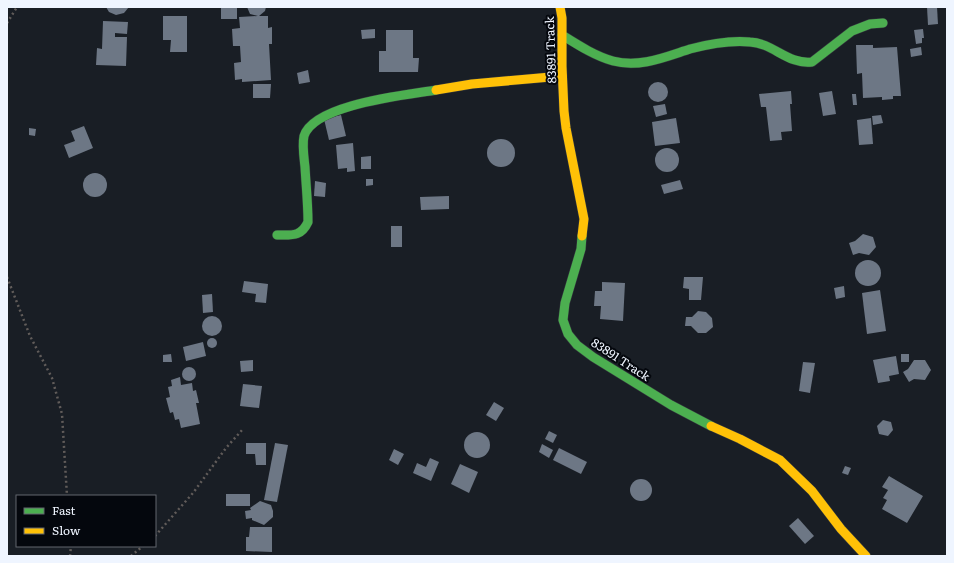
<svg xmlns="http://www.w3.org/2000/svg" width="954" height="563" font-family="Literata,serif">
	<rect width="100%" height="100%" fill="#191e25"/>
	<g fill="#6d7785">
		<polygon points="106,7 129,7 124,13 116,15 109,12"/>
		<rect x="221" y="7" width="16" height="12"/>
		<polygon points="247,7 266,7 265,11 259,16 268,16 268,28 272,27 272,44 269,44 271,80 242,82 242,79 235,80 234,63 241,62 240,46 233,46 232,29 240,28 239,17 258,16 250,14"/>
		<polygon points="927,7 937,7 938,24 928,25"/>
		<polygon points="163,16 187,16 187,52 170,52 171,40 163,40"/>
		<polygon points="103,21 128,22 127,34 115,33 115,37 127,37 126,66 96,65 97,48 102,49"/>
		<polygon points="375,29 375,38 362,39 361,30"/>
		<polygon points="923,29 924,38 922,38 922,43 916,44 914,30"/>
		<polygon points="386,30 413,30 413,58 419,58 418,72 379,72 379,51 386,51"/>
		<polygon points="856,45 873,45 873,48 897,47 901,96 893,96 893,99 882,100 882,97 863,98 862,73 857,74"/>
		<polygon points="921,47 922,55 911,57 910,49"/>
		<polygon points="308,70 310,82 299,84 297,73"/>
		<circle cx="658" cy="92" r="10"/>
		<polygon points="253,84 271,84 270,98 253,98"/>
		<polygon points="791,91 792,104 790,104 792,131 781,132 782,140 770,141 766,107 761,107 759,94"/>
		<polygon points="832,91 836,114 823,116 819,93"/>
		<polygon points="852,94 856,94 857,105 853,105"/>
		<polygon points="665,104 667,114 656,117 653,106"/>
		<polygon points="341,115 346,136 329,140 324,119"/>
		<polygon points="881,115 883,123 873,125 872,116"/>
		<polygon points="676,118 680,143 655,146 652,122"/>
		<polygon points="871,118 873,144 859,145 857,120"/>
		<polygon points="84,126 93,148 69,158 64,145 75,141 71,131"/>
		<polygon points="29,128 36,129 35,136 29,135"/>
		<circle cx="501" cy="153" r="14"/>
		<polygon points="353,143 355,171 347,172 347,168 338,169 336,145"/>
		<circle cx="667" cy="160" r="12"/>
		<polygon points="371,156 371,169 361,169 361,157"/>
		<circle cx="95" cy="185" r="12"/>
		<polygon points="366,179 373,179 373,185 366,186"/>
		<polygon points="680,180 683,189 664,194 661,185"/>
		<polygon points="315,181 326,183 325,197 314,196"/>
		<polygon points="449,196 449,209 421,210 420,197"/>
		<rect x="391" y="226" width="11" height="21"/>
		<polygon points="863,234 873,237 876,247 869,255 859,253 853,255 849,243 855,241"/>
		<circle cx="868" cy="273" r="13"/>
		<polygon points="684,277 703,277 701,300 689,300 689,289 683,288"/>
		<polygon points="244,281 268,284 266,303 255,302 256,294 242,292"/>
		<polygon points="602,282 625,283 623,321 600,319 601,306 594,306 595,291 602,291"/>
		<polygon points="844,286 845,297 836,299 834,288"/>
		<polygon points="880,290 886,331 867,334 862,293"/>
		<polygon points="212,294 213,312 203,313 202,295"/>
		<polygon points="698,311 706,312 712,318 713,327 706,333 698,333 691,326 685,326 686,317 692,317"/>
		<circle cx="212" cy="326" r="10"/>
		<circle cx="212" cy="343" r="5"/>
		<polygon points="203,342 206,356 186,361 183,347"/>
		<polygon points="171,354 172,362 163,362 163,355"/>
		<rect x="901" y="354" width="8" height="8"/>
		<polygon points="896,356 899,374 889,376 890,381 878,383 873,360"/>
		<polygon points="253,360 253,371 241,372 240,361"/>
		<polygon points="914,360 925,360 931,370 925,380 914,379 909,382 903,372 908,369"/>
		<polygon points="803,362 815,363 810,393 799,391"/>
		<circle cx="189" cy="374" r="7"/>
		<polygon points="180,377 181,385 192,383 193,391 196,390 199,403 196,403 200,424 181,428 179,419 175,420 173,412 170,413 166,398 170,397 168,387 172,386 171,380"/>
		<polygon points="243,384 262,386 259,408 240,406"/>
		<polygon points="494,402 504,408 496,421 486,415"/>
		<polygon points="883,420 891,422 893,430 888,436 879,434 877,426"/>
		<polygon points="549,431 557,435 553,443 545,439"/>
		<circle cx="477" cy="445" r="13"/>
		<polygon points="246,443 266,443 266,465 256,465 255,454 246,454"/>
		<polygon points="275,443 288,445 277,502 264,500"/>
		<polygon points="542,444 553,450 549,458 539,452"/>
		<polygon points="559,448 587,462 581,474 553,460"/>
		<polygon points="394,449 404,454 398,465 389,460"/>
		<polygon points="430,458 439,462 431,481 413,473 417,463 426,467"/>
		<polygon points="460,464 478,472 469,493 451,484"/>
		<polygon points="845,466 851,468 848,475 842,473"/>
		<polygon points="889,476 923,496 907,523 882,509 887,500 883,498 888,490 882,487"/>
		<circle cx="641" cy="490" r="11"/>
		<rect x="226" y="494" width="24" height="12"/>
		<polygon points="260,501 271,505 273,511 273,517 264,525 252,520 252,518 246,519 245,511 251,510 250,508"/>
		<polygon points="798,518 814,536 805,544 789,526"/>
		<polygon points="250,527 272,527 272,552 246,551 246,537 249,537"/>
	</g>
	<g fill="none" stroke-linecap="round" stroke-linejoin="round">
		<defs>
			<g id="fast">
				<path d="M562 35C578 45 595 56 613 61 640 68 665 57 690 49 709 44 730 40 750 42 773 43 788 65 812 62L852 31 870 24 883 23"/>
				<path d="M277 235C292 235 301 237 308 222 308 204 306 185 305 167 304 158 302 145 304 136 314 104 407 95 436 90"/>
				<polyline points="582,236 581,249 565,303 563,320 568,334 577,345 593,357 671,405 711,426"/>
			</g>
			<g id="slow">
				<polyline points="560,7 562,18 562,66 564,111 566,128 584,219 582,236"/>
				<polyline points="436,90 472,84 562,76"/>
				<polyline points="711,426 740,439 780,460 812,491 841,529 866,556"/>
			</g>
		</defs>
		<use href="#fast" stroke="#34383e" stroke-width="10"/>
		<use href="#slow" stroke="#34383e" stroke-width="10"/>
		<g stroke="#615c5a" stroke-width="2.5" stroke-dasharray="2 3" stroke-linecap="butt">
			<polyline points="7,23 17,7"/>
			<polyline points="7,277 30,336 52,378 62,414 67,496"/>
			<polyline points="155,536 193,493 226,448 243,429"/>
			<polyline points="70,556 71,546"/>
			<polyline points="131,556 143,546"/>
		</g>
		<use href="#fast" stroke="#4caf50" stroke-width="9"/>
		<use href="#slow" stroke="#ffc107" stroke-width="9"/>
	</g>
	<g text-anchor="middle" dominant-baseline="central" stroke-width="4" stroke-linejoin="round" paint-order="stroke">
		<g font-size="12" fill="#eff5ff" stroke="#04070d">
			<text transform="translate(550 50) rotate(-92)">83891 Track</text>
			<text transform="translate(621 359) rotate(33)">83891 Track</text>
		</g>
	</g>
	<rect width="954" height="563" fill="none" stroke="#eff5ff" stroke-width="16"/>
	<rect x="16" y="495" width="140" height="52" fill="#04070d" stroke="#62666e"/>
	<rect x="24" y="508" width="20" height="6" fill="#4caf50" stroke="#62666e"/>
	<text x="52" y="515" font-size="12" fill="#eff5ff">Fast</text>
	<rect x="24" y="528" width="20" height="6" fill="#ffc107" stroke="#62666e"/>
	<text x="52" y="535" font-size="12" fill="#eff5ff">Slow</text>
</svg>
